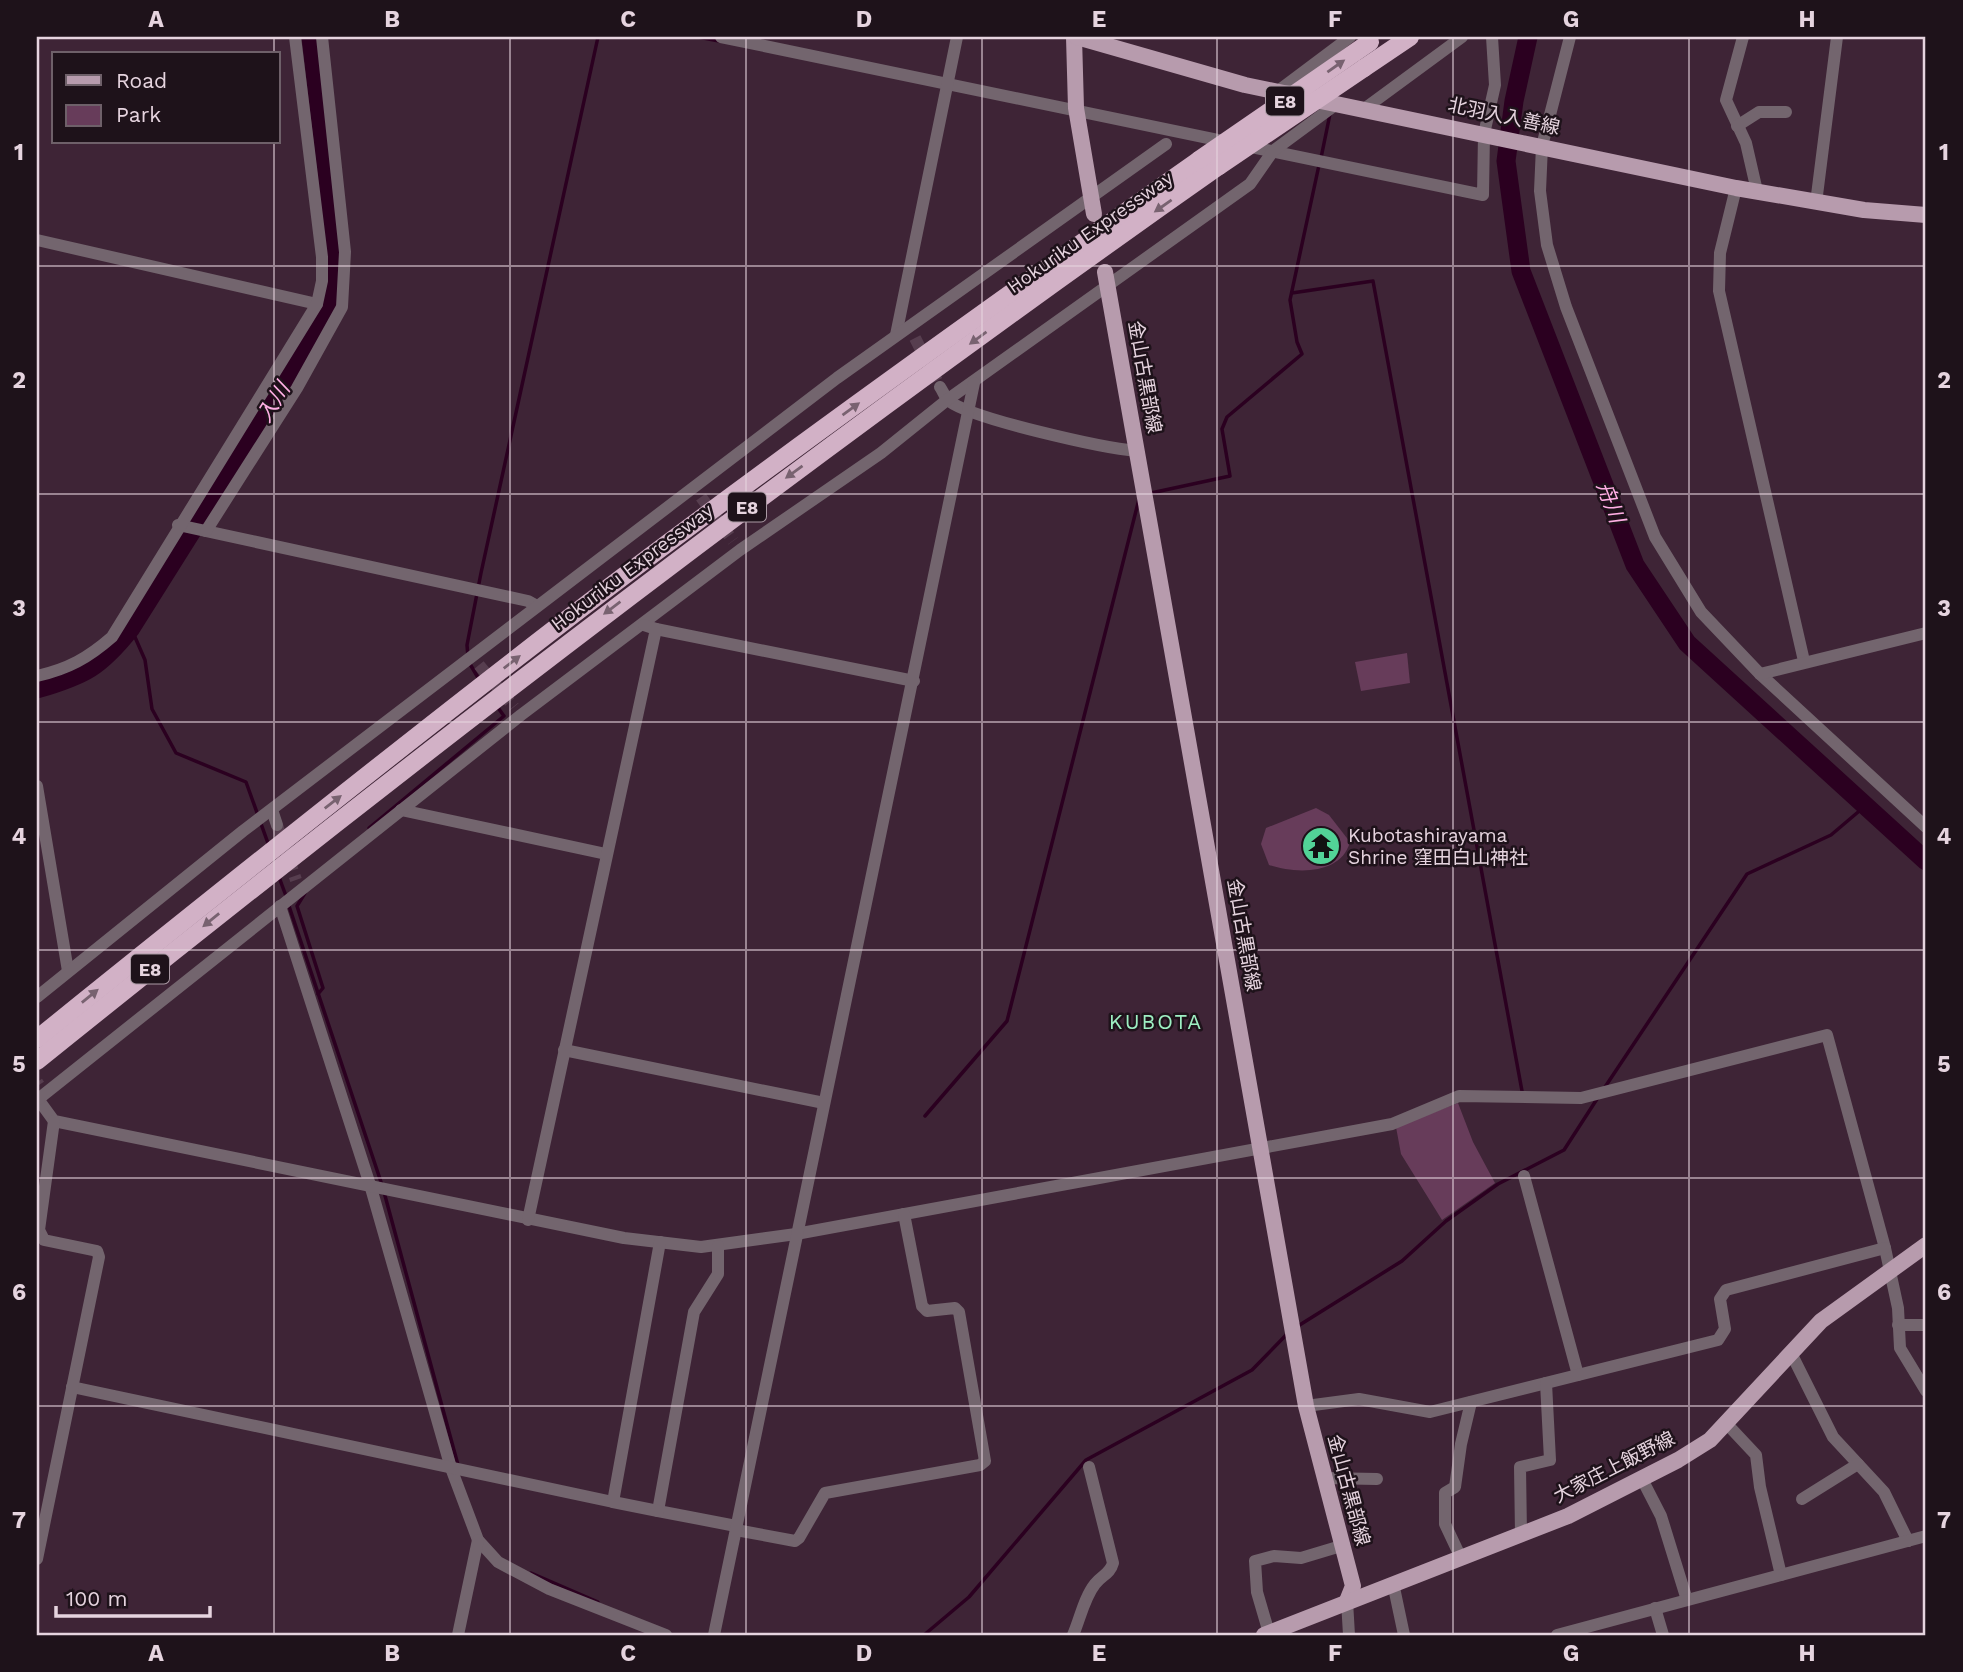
<svg xmlns="http://www.w3.org/2000/svg" width="1963" height="1672" font-family="'Work Sans','Noto Sans JP',sans-serif">
	<rect width="100%" height="100%" fill="#3e2436"/>
	<g fill="#673c5a">
		<polygon points="1407,653 1410,683 1361,691 1355,662"/>
		<path d="M1316 808 1329 815 1350 842C1341 875 1296 874 1269 865L1261 844 1266 828Z"/>
		<polygon points="1458,1103 1473,1142 1495,1183 1442,1220 1401,1154 1396,1127"/>
	</g>
	<g fill="none" stroke-linecap="round" stroke-linejoin="round">
		<g stroke="#2b0020" stroke-width="3.5">
			<polyline points="698,37 719,41"/>
			<polyline points="1321,158 1330,114"/>
			<polyline points="1292,293 1373,281 1522,1091"/>
			<polyline points="1151,493 1230,476 1222,429 1227,417 1302,354 1297,342 1290,300 1319,165"/>
			<polyline points="131,628 145,660 152,709 176,753 246,782 269,846"/>
			<polyline points="468,657 467,645 481,573 598,37"/>
			<polyline points="470,664 480,681"/>
			<polyline points="369,828 504,716 496,705"/>
			<polyline points="279,877 286,896"/>
			<polyline points="305,893 297,906 323,988 318,994"/>
			<polyline points="288,903 382,1185"/>
			<polyline points="1605,1087 1747,874 1831,835 1864,807"/>
			<polyline points="925,1116 1007,1021 1139,499"/>
			<polyline points="384,1192 458,1465"/>
			<polyline points="1298,1326 1402,1261 1446,1221 1498,1184 1564,1150 1597,1099"/>
			<polyline points="531,1573 598,1602"/>
			<polyline points="924,1635 969,1597 1086,1460 1252,1370 1289,1332"/>
		</g>
		<g stroke="#2b0020" stroke-width="19">
			<polyline points="1528,37 1514,101 1506,161 1521,271 1635,565 1687,643 1926,861"/>
			<path d="M37 689C85 675 100 667 131 628L322 324 335 290 337 260 311 37"/>
		</g>
		<g stroke="#573e4f" stroke-width="12" stroke-dasharray="12 6" stroke-linecap="butt">
			<polyline points="915,338 940,387"/>
			<polyline points="701,497 733,541"/>
			<polyline points="479,665 514,707"/>
			<polyline points="277,825 296,880"/>
			<polyline points="37,1082 39,1085"/>
		</g>
		<g stroke="#73656e" stroke-width="12">
			<polyline points="721,37 1483,195 1484,134 1495,85 1492,37"/>
			<polyline points="1570,37 1542,146 1540,191 1547,245 1566,307 1655,537 1701,612 1760,674 1926,827"/>
			<polyline points="1743,37 1726,100 1746,143 1757,191"/>
			<polyline points="1278,91 1350,37"/>
			<polyline points="1364,109 1462,37"/>
			<polyline points="1737,126 1759,112 1786,112"/>
			<polyline points="1736,188 1720,253 1719,291 1804,661"/>
			<polyline points="1816,203 1837,37"/>
			<polyline points="37,240 317,304"/>
			<polyline points="896,335 957,37"/>
			<path d="M940 387C943 391 945 398 949 401 972 419 1103 448 1137 451"/>
			<polyline points="178,525 528,601 537,606"/>
			<polyline points="206,531 297,388 342,307 345,252 322,37"/>
			<polyline points="656,629 914,681"/>
			<polyline points="1760,674 1926,633"/>
			<path d="M37 676C68 669 88 658 112 637L317 304 322 281V257L295 37"/>
			<polyline points="37,786 68,971"/>
			<polyline points="272,810 277,825"/>
			<polyline points="401,810 606,854"/>
			<polyline points="280,906 371,1188 451,1468 478,1540 498,1562 549,1589 666,1635"/>
			<polyline points="37,997 243,831 837,378 1166,144"/>
			<polyline points="564,1050 824,1103"/>
			<polyline points="38,1099 54,1121 624,1238 701,1247 796,1234 1392,1124 1459,1096 1581,1098 1827,1035 1885,1248 1898,1308 1900,1348 1926,1391"/>
			<polyline points="37,1100 521,715 740,550 881,453 947,400 1250,184 1273,151 1338,103"/>
			<polyline points="1524,1176 1578,1375"/>
			<polyline points="528,1220 656,629 644,625"/>
			<polyline points="718,1246 718,1274 694,1312 658,1511 736,1526"/>
			<polyline points="1898,1325 1926,1325"/>
			<polyline points="1791,1353 1833,1437 1884,1492 1908,1541"/>
			<polyline points="72,1387 613,1502"/>
			<polyline points="1306,1406 1359,1399 1430,1412 1718,1340 1725,1329 1720,1299 1726,1290 1885,1248"/>
			<polyline points="1726,1423 1756,1455 1760,1487 1781,1575"/>
			<polyline points="1324,1478 1377,1479"/>
			<polyline points="1642,1479 1661,1516 1687,1600"/>
			<polyline points="1802,1499 1858,1464"/>
			<polyline points="658,1511 613,1502 660,1242"/>
			<polyline points="736,1530 795,1541 799,1538 825,1493 980,1465 985,1461 959,1312 955,1308 927,1311 922,1306 904,1214"/>
			<polyline points="1521,1534 1520,1467 1550,1460 1546,1383"/>
			<polyline points="1461,1558 1445,1524 1445,1493 1455,1487 1461,1444 1471,1402"/>
			<polyline points="37,1559 99,1257 97,1251 44,1240 39,1230 54,1121"/>
			<polyline points="1393,1583 1404,1635"/>
			<polyline points="1347,1601 1349,1635"/>
			<polyline points="1655,1608 1663,1635"/>
			<polyline points="1269,1633 1257,1592 1255,1561 1274,1556 1301,1558 1341,1546"/>
			<polyline points="458,1635 478,1540"/>
			<polyline points="714,1635 974,383"/>
			<path d="M1073 1635C1080 1619 1084 1598 1095 1584 1102 1575 1110 1574 1113 1563L1089 1467"/>
			<polyline points="1557,1635 1926,1536"/>
		</g>
		<g stroke="#b79bad" stroke-width="16">
			<polyline points="1074,37 1076,108 1094,214"/>
			<polyline points="1077,37 1245,85 1736,188 1864,210 1926,215"/>
			<polyline points="1105,272 1306,1406 1353,1586 1347,1601"/>
			<polyline points="1264,1635 1568,1516 1678,1460 1710,1440 1821,1321 1926,1245"/>
		</g>
		<g stroke="#d2b1c6" stroke-width="18">
			<polyline points="1364,68 1410,37"/>
			<path d="M37 1039C223 889 410 739 600 594 797 445 997 302 1199 160"/>
			<path d="M37 1061C422 751 814 450 1219 166"/>
		</g>
		<g stroke="#d2b1c6" stroke-width="18">
			<polyline points="1199,160 1370,42"/>
			<polyline points="1219,166 1364,68"/>
		</g>
	</g>
	<defs><path id="oneway-solid" d="M-6-.8H1V-3.2L6.5 0L1 3.2V.8H-6Z" transform="scale(1.75)"/></defs>
	<g fill="#786270">
		<use href="#oneway-solid" transform="translate(1336 66) rotate(-35)"/>
		<use href="#oneway-solid" transform="translate(1163 206) rotate(145)"/>
		<use href="#oneway-solid" transform="translate(978 338) rotate(144)"/>
		<use href="#oneway-solid" transform="translate(851 409) rotate(-36)"/>
		<use href="#oneway-solid" transform="translate(794 472) rotate(144)"/>
		<use href="#oneway-solid" transform="translate(612 608) rotate(143)"/>
		<use href="#oneway-solid" transform="translate(512 662) rotate(-38)"/>
		<use href="#oneway-solid" transform="translate(333 802) rotate(-38)"/>
		<use href="#oneway-solid" transform="translate(211 920) rotate(141)"/>
		<use href="#oneway-solid" transform="translate(90 996) rotate(-39)"/>
	</g>
	<path fill="none" stroke="#e6d4df" stroke-width="2" stroke-opacity="0.55" d="M274 37V54M510 37V1635M746 37V1635M982 37V1635M1217 37V1635M1453 37V1635M1689 37V1635M274 142V1635M37 266H1926M37 494H1926M37 722H1926M37 950H1926M37 1178H1926M37 1406H1926"/>
	<defs>
		<symbol id="temple-disc" viewBox="-11 -11 22 22"><circle r="9.5" fill="#52d397" stroke="#1e121a"/><path d="M0-6L5-2H3V0L6.5 2.5H4V6H1.5V3h-3V6H-4V2.5H-6.5L-3 0V-2H-5Z" fill="#111"/></symbol>
	</defs>
	<g fill-rule="evenodd">
		<use href="#temple-disc" x="1299" y="824" width="44" height="44"/>
	</g>
	<g text-anchor="middle" dominant-baseline="central" stroke-width="5" stroke-linejoin="round" paint-order="stroke">
		<g fill="#1e121a" stroke="#aa9aa4" stroke-width="2">
			<rect x="1266" y="86.5" width="38" height="29" rx="5"/>
			<rect x="728" y="492.5" width="38" height="29" rx="5"/>
			<rect x="131" y="954.5" width="38" height="29" rx="5"/>
		</g>
		<g font-size="18" font-weight="bold" fill="#e6d4df">
			<text x="1285" y="101">E8</text>
			<text x="747" y="507">E8</text>
			<text x="150" y="969">E8</text>
		</g>
		<g font-size="19" fill="#e6d4df" stroke="#1e121a">
			<text transform="translate(1504 116) rotate(12)">北羽入入善線</text>
			<text transform="translate(1090 232) rotate(-35)">Hokuriku Expressway</text>
			<text transform="translate(1145 377) rotate(80)">金山古黒部線</text>
			<text transform="translate(632 567) rotate(-37)">Hokuriku Expressway</text>
			<text transform="translate(1244 935) rotate(80)">金山古黒部線</text>
			<text transform="translate(1614 1467) rotate(-27)">大家庄上飯野線</text>
			<text transform="translate(1349 1490) rotate(75)">金山古黒部線</text>
		</g>
		<g font-size="19" fill="#e6d4df" stroke="#1e121a" text-anchor="start">
			<text x="1348" y="835">Kubotashirayama<tspan x="1348" dy="22">Shrine 窪田白山神社</tspan></text>
		</g>
		<g font-size="21" font-style="italic" fill="#ffaee4" stroke="#1e121a">
			<text transform="translate(273 402) rotate(-58)">入川</text>
			<text transform="translate(1611 502) rotate(69)">舟川</text>
		</g>
		<g font-size="21" letter-spacing="2" fill="#9eefc3" stroke="#1e121a">
			<text x="1156" y="1021">KUBOTA</text>
		</g>
	</g>
	<rect width="1963" height="1672" fill="none" stroke="#1e121a" stroke-width="77"/>
	<rect x="52" y="52" width="228" height="91" fill="#1e121a" stroke="#6e6069" stroke-width="2"/>
	<rect x="66" y="75" width="35" height="10" fill="#b79bad" stroke="#6e6069" stroke-width="2"/>
	<text x="116" y="88" font-size="21" fill="#e6d4df">Road</text>
	<rect x="66" y="105" width="35" height="21" fill="#673c5a" stroke="#6e6069" stroke-width="2"/>
	<text x="116" y="122" font-size="21" fill="#e6d4df">Park</text>
	<path d="M56 1606v10h154v-10" fill="none" stroke="#e6d4df" stroke-width="3.5"/>
	<text x="66" y="1606" font-size="21" fill="#e6d4df" stroke="#1e121a" stroke-width="5" paint-order="stroke">100 m</text>
	<rect x="38" y="38" width="1886" height="1596" fill="none" stroke="#e6d4df" stroke-width="2.5"/>
	<g font-size="23" text-anchor="middle" font-weight="bold" fill="#e6d4df">
		<text x="156" y="27">A</text>
		<text x="392" y="27">B</text>
		<text x="628" y="27">C</text>
		<text x="864" y="27">D</text>
		<text x="1099" y="27">E</text>
		<text x="1335" y="27">F</text>
		<text x="1571" y="27">G</text>
		<text x="1807" y="27">H</text>
		<text x="19" y="160">1</text>
		<text x="1944" y="160">1</text>
		<text x="19" y="388">2</text>
		<text x="1944" y="388">2</text>
		<text x="19" y="616">3</text>
		<text x="1944" y="616">3</text>
		<text x="19" y="844">4</text>
		<text x="1944" y="844">4</text>
		<text x="19" y="1072">5</text>
		<text x="1944" y="1072">5</text>
		<text x="19" y="1300">6</text>
		<text x="1944" y="1300">6</text>
		<text x="19" y="1528">7</text>
		<text x="1944" y="1528">7</text>
		<text x="156" y="1661">A</text>
		<text x="392" y="1661">B</text>
		<text x="628" y="1661">C</text>
		<text x="864" y="1661">D</text>
		<text x="1099" y="1661">E</text>
		<text x="1335" y="1661">F</text>
		<text x="1571" y="1661">G</text>
		<text x="1807" y="1661">H</text>
	</g>
</svg>
